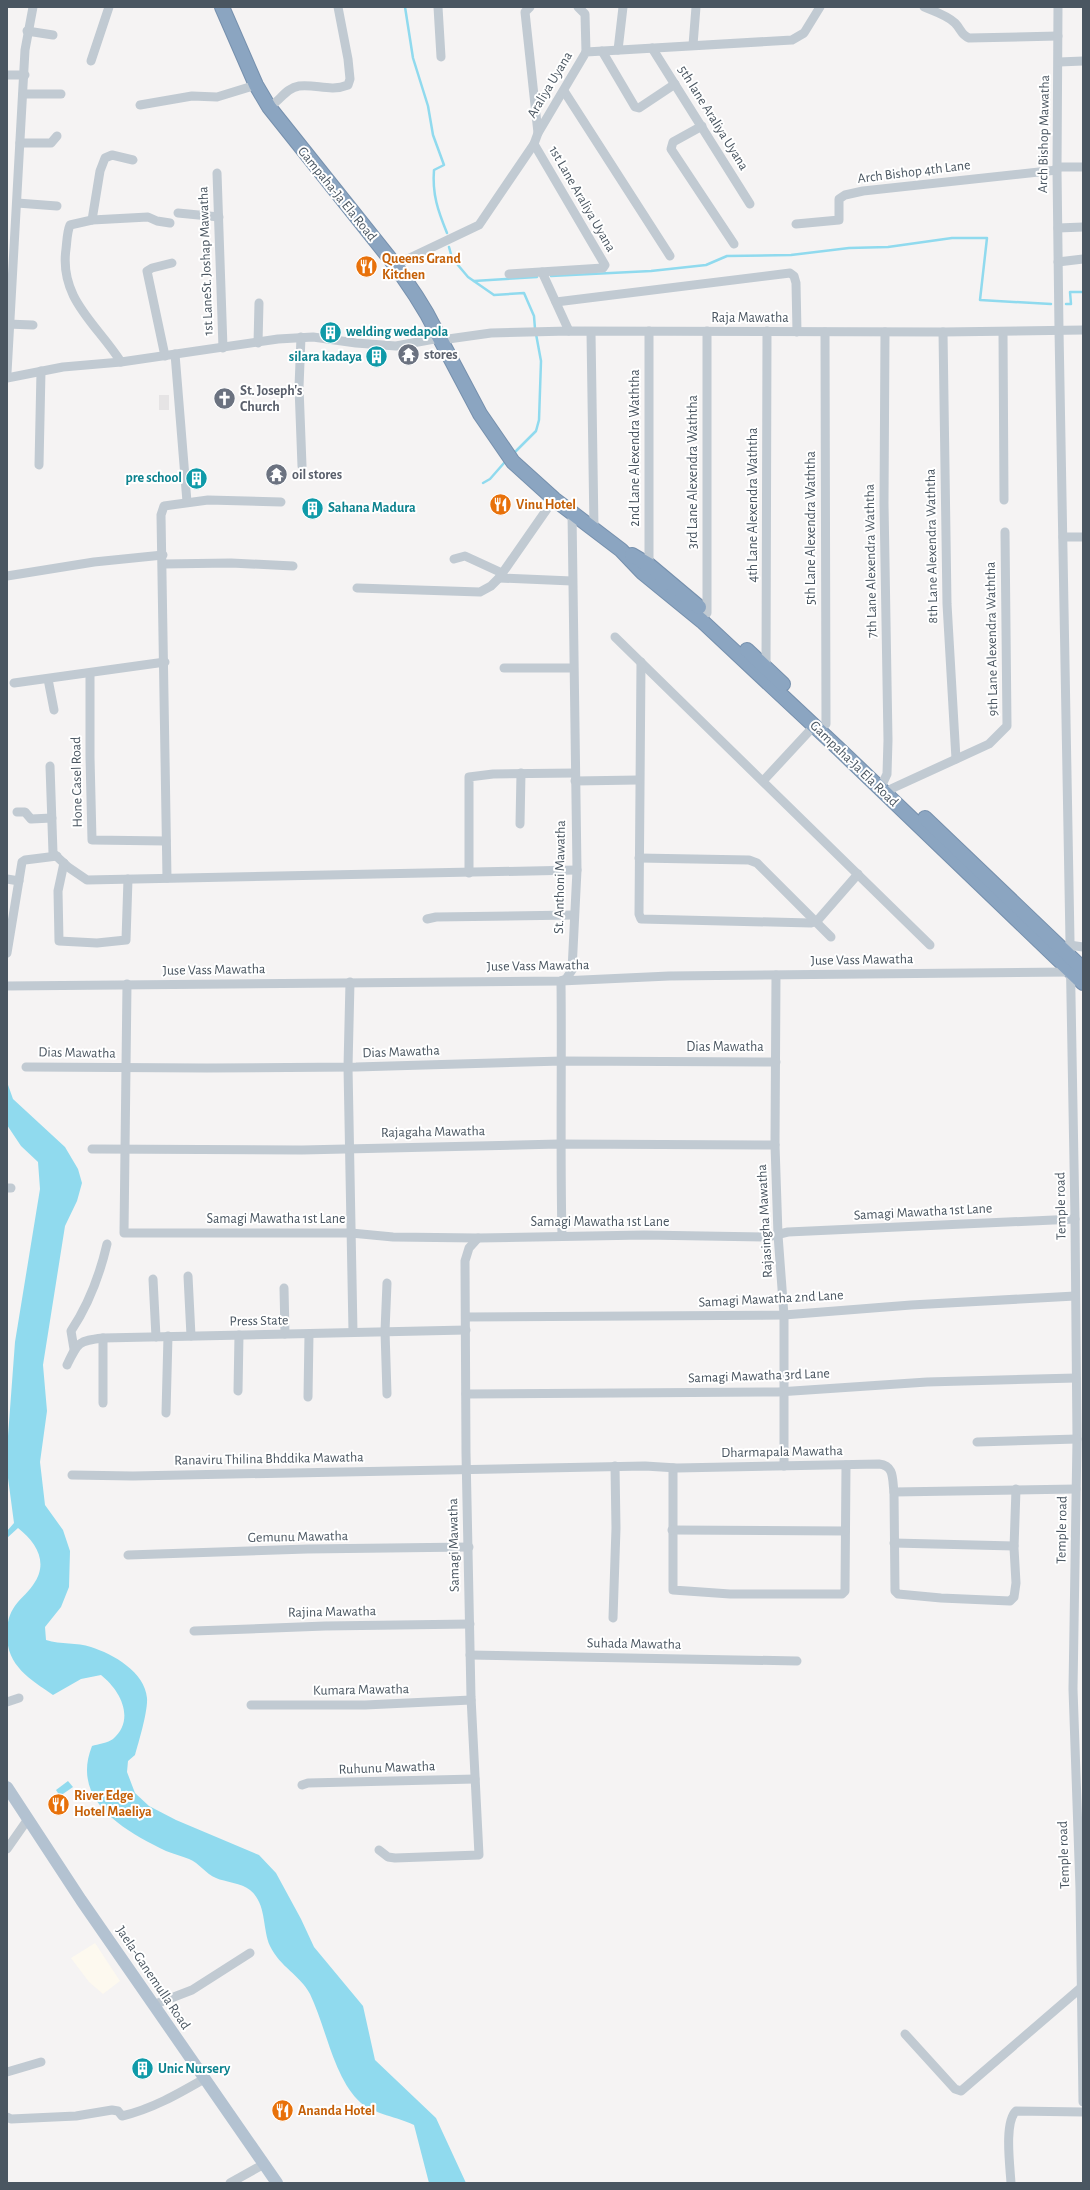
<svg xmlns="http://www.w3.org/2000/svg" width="1090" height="2190" font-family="'Alegreya Sans',sans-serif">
	<rect width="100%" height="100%" fill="#f5f3f3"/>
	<polygon fill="#fdf9ef" points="95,1943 120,1981 103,1994 89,1982 71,1958"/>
	<rect fill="#e6e4e5" x="159" y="395" width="10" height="15"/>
	<g fill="#90daee">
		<path d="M7 1082 13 1099 65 1147 78 1169 82 1183 77 1201 65 1226 43 1365 47 1411 40 1462 45 1505 63 1530 70 1551 69 1587 61 1607 45 1627 46 1640C61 1645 77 1642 91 1647 113 1654 145 1672 147 1698 148 1711 139 1741 135 1755L128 1761 127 1772 135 1793 149 1806 176 1820 259 1855 276 1873 301 1919 314 1947 363 2006 375 2060 436 2118 466 2183H429L414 2125C398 2117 374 2114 361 2103 334 2079 326 2027 310 1994 300 1975 280 1967 270 1946 262 1928 267 1904 250 1890 242 1883 225 1882 216 1878 206 1874 199 1863 189 1859 182 1856 173 1854 166 1851 125 1831 70 1801 92 1746 98 1744 108 1743 113 1739 136 1719 120 1690 101 1675L81 1679 53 1695C30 1679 7 1666 7 1635 7 1626 8 1617 13 1609 18 1600 27 1594 33 1585 49 1563 37 1543 18 1528L7 1538V1531L14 1523 8 1478V1436L15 1342 40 1189 38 1162 21 1146 7 1125Z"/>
		<polygon points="68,1781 73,1787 60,1796 56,1790"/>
	</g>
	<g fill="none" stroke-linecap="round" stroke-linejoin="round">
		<g stroke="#90daee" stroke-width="2.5">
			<path d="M405 7 413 58 428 106 433 135 444 165 434 170C432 194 438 211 447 233"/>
			<polyline points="449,247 452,258 468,277 494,295 524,293 534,316 535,329"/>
			<polyline points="551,276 651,271 706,265 727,256 791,255 849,248 888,247 952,238 987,238 980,300 1051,304"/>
			<polyline points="474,281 537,277"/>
			<polyline points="1066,304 1071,304 1070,292 1083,292"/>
			<polyline points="515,452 536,431 539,420 541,361 536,334"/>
			<polyline points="483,483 490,479 504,463"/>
		</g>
		<defs>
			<g id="highway">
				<polyline points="222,7 256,85 269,107 395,265 416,296 427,314 480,414 513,462 554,499 621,550 642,572 702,621 839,749 1083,983"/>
				<polyline points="632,555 649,565 699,607"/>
				<polyline points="747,650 783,684"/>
				<polyline points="925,818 1083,969"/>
			</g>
		</defs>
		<use href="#highway" stroke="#7690ad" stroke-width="16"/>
		<g stroke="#c1cad2" stroke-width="9">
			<polyline points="438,7 441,57"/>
			<polyline points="530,7 525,12 538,133"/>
			<polyline points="578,7 585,14 586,52"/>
			<path d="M924 7C933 11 947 15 955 23 961 29 961 35 969 38L1058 36"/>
			<polyline points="1058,7 1057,170 1059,330 1075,1219 1077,1439 1073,1689 1080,1889 1083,2102"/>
			<polyline points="27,31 53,35"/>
			<polyline points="693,45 696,7"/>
			<polyline points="652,48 750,204"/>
			<polyline points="618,50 623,7"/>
			<polyline points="602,51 635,107 639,108 675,84"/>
			<polyline points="91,61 109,7"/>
			<polyline points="1059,62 1083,61"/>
			<polyline points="7,75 25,75"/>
			<polyline points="564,91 670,256"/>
			<polyline points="23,94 61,94"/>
			<polyline points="140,105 192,96 217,97 256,85"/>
			<path d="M269 107C280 101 286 88 299 86 317 84 330 92 348 85L350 79 348 59 338 7"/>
			<polyline points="702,126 673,142 671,149 734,244"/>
			<polyline points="20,143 51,143 57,136"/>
			<polyline points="1057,167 1083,167"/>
			<polyline points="217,173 223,348"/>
			<polyline points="17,203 57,206"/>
			<polyline points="178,213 219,217"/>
			<polyline points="92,220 148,217 157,221 170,223"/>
			<polyline points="796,224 839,220 839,199 845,195 863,191 1057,170"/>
			<polyline points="1058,228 1083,227"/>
			<polyline points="1058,262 1083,259"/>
			<polyline points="395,265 479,225 534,144 538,133 586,52 792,40 804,33 820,7"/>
			<polyline points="542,272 569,331"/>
			<polyline points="509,274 603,268 605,265 534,144"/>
			<polyline points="556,302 790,273 794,276 796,283 797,332"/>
			<polyline points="7,324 33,325"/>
			<polyline points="649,331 649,565"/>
			<polyline points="591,332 594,529"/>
			<polyline points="825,332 826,724"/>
			<polyline points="943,332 947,604 956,759"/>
			<polyline points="1003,332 1004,500"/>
			<polyline points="301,337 299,387 302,466"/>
			<polyline points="441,340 491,333 569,331 943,332 1083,330"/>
			<polyline points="258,343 259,303"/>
			<polyline points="175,354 187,502"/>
			<polyline points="165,356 147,271 152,268 172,263"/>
			<path d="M121 362C97 324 59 299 66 249 67 241 67 232 70 225L92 220 100 171 105 158 112 155 133 160"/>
			<polyline points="7,373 25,50 33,7"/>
			<polyline points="7,378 63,367 121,362 278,339 313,337 356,343 396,346 440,338"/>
			<polyline points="39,465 41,371"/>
			<polyline points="1063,537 1083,537"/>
			<polyline points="454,559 465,556 502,573"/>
			<polyline points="163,564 231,563 293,566"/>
			<polyline points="7,576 94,562 163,555"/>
			<polyline points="499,578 572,581"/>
			<polyline points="357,588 480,592 491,586 499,578 554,499"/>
			<polyline points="707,613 707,331"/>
			<polyline points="615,637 930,945"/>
			<polyline points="641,662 639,914 641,919 811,923 817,921 858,874"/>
			<polyline points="504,668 573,668"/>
			<polyline points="766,670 767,331"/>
			<polyline points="90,674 90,757 92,840 166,841"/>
			<polyline points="48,679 54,710"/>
			<polyline points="14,683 165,662"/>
			<polyline points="50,766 53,853 68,867 87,880 577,870"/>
			<polyline points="575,781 638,780"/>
			<polyline points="763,781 814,726"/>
			<polyline points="880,789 887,774 888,740 884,503 885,332"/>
			<polyline points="886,794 893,788 989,744 1007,726 1005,532"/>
			<polyline points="17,812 25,812 31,819 52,818"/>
			<polyline points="520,824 521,773"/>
			<polyline points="639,858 749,860 757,863 831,937"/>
			<polyline points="64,863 58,891 59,941 97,943 126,940 128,879"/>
			<polyline points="469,873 469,777 493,774 575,773"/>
			<polyline points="167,878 161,515 164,506 208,500 281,502"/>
			<polyline points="7,879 19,881"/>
			<polyline points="427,919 436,917 574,915"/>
			<polyline points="1069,945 1083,947"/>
			<polyline points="7,953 22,862 25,860 57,856"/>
			<polyline points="776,975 775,1145 778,1235 784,1315 784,1466"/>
			<polyline points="561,981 566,979 572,970 577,870 572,513"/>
			<path d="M561 981C562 1066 560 1151 562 1236"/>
			<polyline points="350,982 348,1067 353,1332"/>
			<polyline points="127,984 124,1233 351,1233 393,1237 478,1238 644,1235 767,1237 788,1232 1075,1219"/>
			<polyline points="7,986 561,981 669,976 1070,972"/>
			<polyline points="26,1067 207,1068 356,1067 562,1061 776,1062"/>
			<polyline points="92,1149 302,1150 559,1144 775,1145"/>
			<polyline points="7,1188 11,1188"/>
			<polyline points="188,1276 191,1336"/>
			<polyline points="153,1279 156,1337"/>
			<polyline points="387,1283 385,1331 387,1394"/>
			<polyline points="284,1288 285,1334"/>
			<polyline points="467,1317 784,1315 911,1305 1075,1296"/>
			<polyline points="103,1338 103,1403"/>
			<path d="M74 1349 71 1331C89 1304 100 1274 107 1244"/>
			<path d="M67 1365C78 1342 78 1341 103 1338L466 1330"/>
			<polyline points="238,1391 239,1335"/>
			<polyline points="466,1394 778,1392 927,1382 1076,1378"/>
			<polyline points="308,1397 309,1334"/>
			<polyline points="166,1413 168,1336"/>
			<polyline points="977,1442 1077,1439"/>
			<polyline points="673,1468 673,1590 730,1594 842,1594 845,1591 846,1465"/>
			<path d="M72 1475 133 1476 645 1466 677 1468 879 1464C895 1466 892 1479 894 1492L1076 1489"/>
			<polyline points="894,1492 895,1591 898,1594 941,1598 1010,1601 1014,1597 1016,1583 1014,1548 1016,1489"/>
			<polyline points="672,1530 845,1531"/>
			<polyline points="894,1543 1014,1546"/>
			<polyline points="128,1555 307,1549 469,1547"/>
			<polyline points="613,1618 616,1528 615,1466"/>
			<polyline points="194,1631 325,1626 470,1624"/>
			<polyline points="470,1655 797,1661"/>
			<polyline points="7,1702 19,1698"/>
			<polyline points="251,1705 365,1705 471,1700"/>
			<polyline points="302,1785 308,1783 475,1779"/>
			<polyline points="7,1849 28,1819"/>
			<polyline points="379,1850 388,1857 395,1858 479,1855 471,1697 466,1453 465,1261 469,1248 478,1238"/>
			<polyline points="153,2005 192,1990 250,1953"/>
			<polyline points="905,2034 955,2089 961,2091 1083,1986"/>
			<polyline points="7,2072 41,2062"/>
			<path d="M7 2117 11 2119 76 2116 112 2110 118 2111 122 2116C152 2109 178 2094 204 2079"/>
			<polyline points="230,2183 264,2164"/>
			<path d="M1011 2183C1010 2166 1004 2122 1016 2111L1083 2112"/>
		</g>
		<polyline stroke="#b3c2d1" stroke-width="12" points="7,1787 81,1900 277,2183"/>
		<use href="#highway" stroke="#8ba5c1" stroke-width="14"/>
	</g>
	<defs>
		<symbol id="restaurant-disc" viewBox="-11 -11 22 22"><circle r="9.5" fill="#e8710a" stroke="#fff"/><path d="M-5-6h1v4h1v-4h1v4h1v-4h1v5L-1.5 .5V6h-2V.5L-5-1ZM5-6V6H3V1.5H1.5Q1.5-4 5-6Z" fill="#fff"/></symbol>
		<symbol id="building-disc" viewBox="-11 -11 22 22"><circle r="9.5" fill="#0f9aa8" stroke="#fff"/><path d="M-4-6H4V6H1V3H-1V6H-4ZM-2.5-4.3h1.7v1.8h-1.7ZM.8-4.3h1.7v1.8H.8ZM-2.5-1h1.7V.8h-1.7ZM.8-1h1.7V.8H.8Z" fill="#fff"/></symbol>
		<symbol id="temple-disc" viewBox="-11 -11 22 22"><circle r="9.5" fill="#6b7280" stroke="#fff"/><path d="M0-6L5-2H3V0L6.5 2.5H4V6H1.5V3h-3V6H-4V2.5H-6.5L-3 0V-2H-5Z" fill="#fff"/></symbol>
		<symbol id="church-disc" viewBox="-11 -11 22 22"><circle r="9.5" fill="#6b7280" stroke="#fff"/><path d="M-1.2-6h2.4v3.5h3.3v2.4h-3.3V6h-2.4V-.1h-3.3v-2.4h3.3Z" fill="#fff"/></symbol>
	</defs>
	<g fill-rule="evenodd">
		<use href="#restaurant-disc" x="354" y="254" width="25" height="25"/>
		<use href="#building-disc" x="318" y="320" width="25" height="25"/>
		<use href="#temple-disc" x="396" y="342" width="25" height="25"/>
		<use href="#building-disc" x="364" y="344" width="25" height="25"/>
		<use href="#church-disc" x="212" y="386" width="25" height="25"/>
		<use href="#temple-disc" x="264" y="462" width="25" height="25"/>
		<use href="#building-disc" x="184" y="466" width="25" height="25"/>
		<use href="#restaurant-disc" x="488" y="492" width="25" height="25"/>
		<use href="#building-disc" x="300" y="496" width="25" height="25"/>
		<use href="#restaurant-disc" x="46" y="1792" width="25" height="25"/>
		<use href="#building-disc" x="130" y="2056" width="25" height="25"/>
		<use href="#restaurant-disc" x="270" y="2098" width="25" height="25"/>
	</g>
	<g text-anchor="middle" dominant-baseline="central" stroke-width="4" stroke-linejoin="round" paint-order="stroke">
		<g font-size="14" fill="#4a5661" stroke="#fff">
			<text transform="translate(550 85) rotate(-59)">Araliya Uyana</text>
			<text transform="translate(713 118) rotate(58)">5th lane Araliya Uyana</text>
			<text transform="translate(1044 134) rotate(-89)">Arch Bishop Mawatha</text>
			<text transform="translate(914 172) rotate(-7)">Arch Bishop 4th Lane</text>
			<text transform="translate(337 194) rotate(51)">Gampaha-Ja Ela Road</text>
			<text transform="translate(582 199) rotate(60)">1st Lane Araliya Uyana</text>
			<text transform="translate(206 261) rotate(-92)">1st LaneSt. Joshap Mawatha</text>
			<text x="750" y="318">Raja Mawatha</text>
			<text transform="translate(635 448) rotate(-90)">2nd Lane Alexendra Waththa</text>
			<text transform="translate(693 472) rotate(-90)">3rd Lane Alexendra Waththa</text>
			<text transform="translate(753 505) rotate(-90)">4th Lane Alexendra Waththa</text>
			<text transform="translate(811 528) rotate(-90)">5th Lane Alexendra Waththa</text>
			<text transform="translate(932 546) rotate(-91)">8th Lane Alexendra Waththa</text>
			<text transform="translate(871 561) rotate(-91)">7th Lane Alexendra Waththa</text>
			<text transform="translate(992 639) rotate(-91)">9th Lane Alexendra Waththa</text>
			<text transform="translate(854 764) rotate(44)">Gampaha-Ja Ela Road</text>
			<text transform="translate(77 782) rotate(-91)">Hone Casel Road</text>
			<text transform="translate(560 877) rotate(-89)">St. Anthoni Mawatha</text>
			<text transform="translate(862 960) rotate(-1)">Juse Vass Mawatha</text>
			<text transform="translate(538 966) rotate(-1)">Juse Vass Mawatha</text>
			<text transform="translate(214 970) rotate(-1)">Juse Vass Mawatha</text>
			<text x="725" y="1047">Dias Mawatha</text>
			<text transform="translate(401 1052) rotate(-2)">Dias Mawatha</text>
			<text transform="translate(77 1053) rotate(1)">Dias Mawatha</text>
			<text transform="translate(433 1132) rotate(-1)">Rajagaha Mawatha</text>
			<text transform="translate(1061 1206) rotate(-91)">Temple road</text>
			<text transform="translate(923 1212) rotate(-3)">Samagi Mawatha 1st Lane</text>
			<text x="276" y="1219">Samagi Mawatha 1st Lane</text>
			<text transform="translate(765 1221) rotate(-93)">Rajasingha Mawatha</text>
			<text x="600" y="1222">Samagi Mawatha 1st Lane</text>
			<text transform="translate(771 1299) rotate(-3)">Samagi Mawatha 2nd Lane</text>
			<text transform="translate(259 1321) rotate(-1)">Press State</text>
			<text transform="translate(759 1376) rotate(-2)">Samagi Mawatha 3rd Lane</text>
			<text transform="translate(782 1452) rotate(-1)">Dharmapala Mawatha</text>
			<text transform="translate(269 1459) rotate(-1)">Ranaviru Thilina Bhddika Mawatha</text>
			<text transform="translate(1062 1530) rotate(-89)">Temple road</text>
			<text transform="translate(298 1537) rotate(-1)">Gemunu Mawatha</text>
			<text transform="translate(454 1545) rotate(-91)">Samagi Mawatha</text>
			<text transform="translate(332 1612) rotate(-1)">Rajina Mawatha</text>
			<text transform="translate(634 1644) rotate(1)">Suhada Mawatha</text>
			<text transform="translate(361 1690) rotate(-1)">Kumara Mawatha</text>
			<text transform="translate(387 1768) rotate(-2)">Ruhunu Mawatha</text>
			<text transform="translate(1064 1855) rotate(-92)">Temple road</text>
			<text transform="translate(153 1978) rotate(56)">Jaela-Ganemulla Road</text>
		</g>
		<g font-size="14" font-weight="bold" fill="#c56008" stroke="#fff" text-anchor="start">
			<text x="382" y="259">Queens Grand<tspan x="382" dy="16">Kitchen</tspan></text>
			<text x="516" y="505">Vinu Hotel</text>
			<text x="74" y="1796">River Edge<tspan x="74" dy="16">Hotel Maeliya</tspan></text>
			<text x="298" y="2111">Ananda Hotel</text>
		</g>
		<g font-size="14" font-weight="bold" fill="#0d838f" stroke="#fff" text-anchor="start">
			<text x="346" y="332">welding wedapola</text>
			<text x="362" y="357" text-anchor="end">silara kadaya</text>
			<text x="182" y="478" text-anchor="end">pre school</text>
			<text x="328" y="508">Sahana Madura</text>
			<text x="158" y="2069">Unic Nursery</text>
		</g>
		<g font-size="14" font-weight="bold" fill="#5b616d" stroke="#fff" text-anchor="start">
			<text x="424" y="355">stores</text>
			<text x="240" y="391">St. Joseph's<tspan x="240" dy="16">Church</tspan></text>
			<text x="292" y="475">oil stores</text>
		</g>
	</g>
	<rect width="1090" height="2190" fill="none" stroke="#4a5661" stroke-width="16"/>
</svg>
